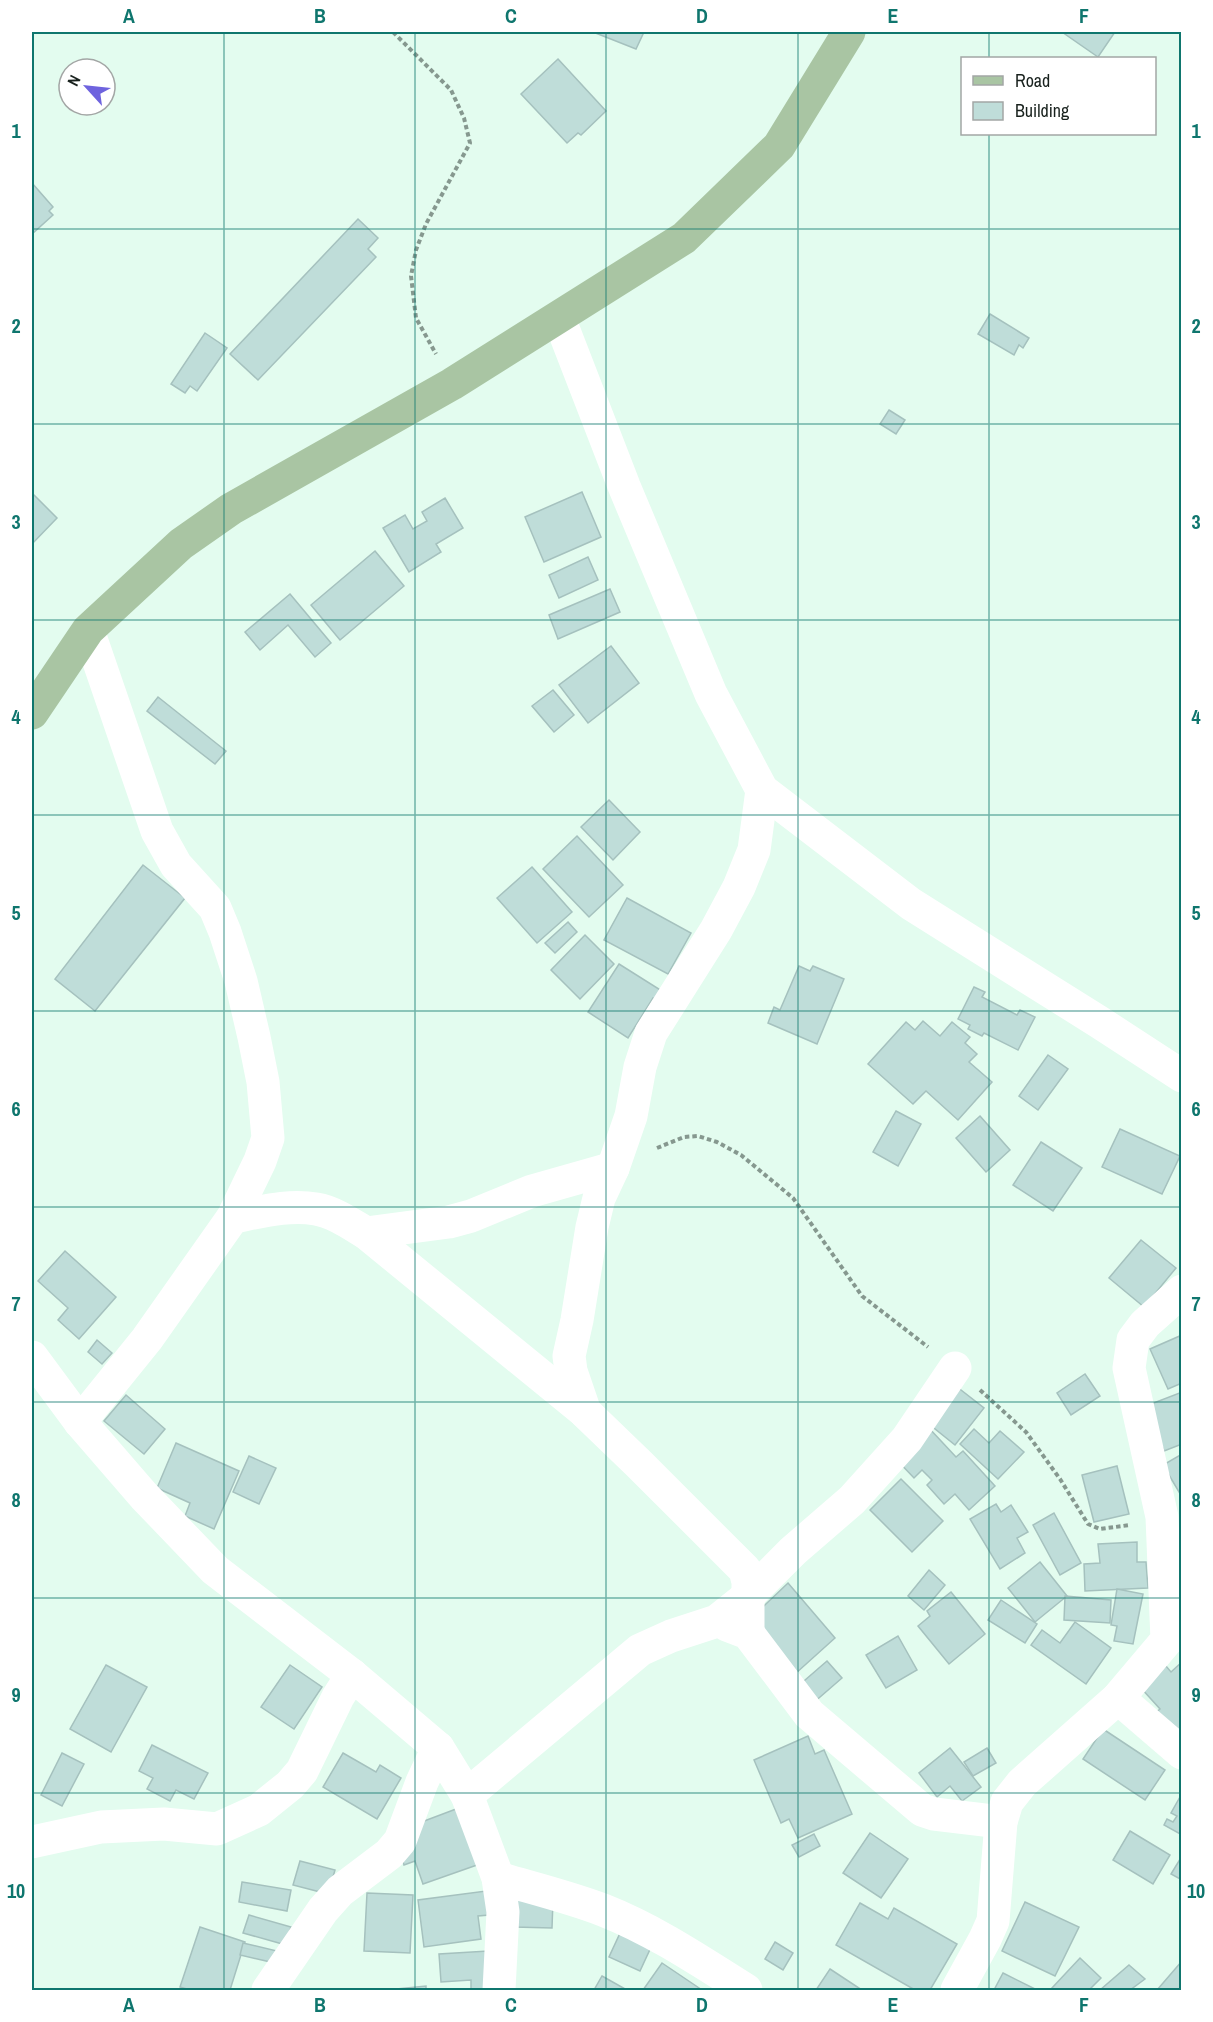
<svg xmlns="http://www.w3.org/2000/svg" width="1213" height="2022" font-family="'Archivo Narrow',sans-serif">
	<rect width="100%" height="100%" fill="#e3fcef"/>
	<g fill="#bfddd9" stroke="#a5c1be" stroke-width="1.5">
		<polygon points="593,32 644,32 636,49"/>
		<polygon points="1062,32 1115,32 1098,57"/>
		<polygon points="558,59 606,111 581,135 578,133 567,143 521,94"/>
		<polygon points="32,183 53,207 49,211 53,215 32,234"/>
		<polygon points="358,219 378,238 368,249 376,257 258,380 230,354"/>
		<polygon points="990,314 1029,338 1023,348 1019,345 1014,355 978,334"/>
		<polygon points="205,333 227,348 197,391 190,386 185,393 171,384"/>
		<polygon points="889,410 905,420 896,434 880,424"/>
		<polygon points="582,492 601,537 544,562 525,517"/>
		<polygon points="32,493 57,518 32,544"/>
		<polygon points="445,498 463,528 436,544 441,552 409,572 383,528 405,515 413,529 427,521 422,512"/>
		<polygon points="375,551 404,586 340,640 311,605"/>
		<polygon points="588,557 598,580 559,598 549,575"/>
		<polygon points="610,589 620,612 558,639 549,615"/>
		<polygon points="290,594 331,643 315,657 288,625 260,650 245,632"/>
		<polygon points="611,646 639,683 588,723 559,685"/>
		<polygon points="553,690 574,715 554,732 532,706"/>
		<polygon points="158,697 226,751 215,764 147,711"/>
		<polygon points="609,800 640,832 613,860 581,827"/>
		<polygon points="577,836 623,885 589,917 543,869"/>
		<polygon points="143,865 185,898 95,1011 55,979"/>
		<polygon points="532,867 572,912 537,943 497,898"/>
		<polygon points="627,898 691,933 668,974 604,940"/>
		<polygon points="568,922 577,932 555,953 545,943"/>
		<polygon points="585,935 614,964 580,999 551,970"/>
		<polygon points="619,964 662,991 657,1000 653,998 628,1038 588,1012"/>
		<polygon points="799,966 810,971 813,966 844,979 817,1044 768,1023 774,1007 780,1010"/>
		<polygon points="974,987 985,992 982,997 1017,1015 1020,1010 1035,1017 1018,1050 984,1033 982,1036 968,1029 970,1025 958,1019"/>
		<polygon points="923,1021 940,1036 952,1022 970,1037 965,1043 977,1054 969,1062 992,1082 958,1120 926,1091 913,1104 868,1064 906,1022 915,1030"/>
		<polygon points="1048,1055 1068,1069 1038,1110 1019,1096"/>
		<polygon points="896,1111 921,1124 898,1166 873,1152"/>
		<polygon points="980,1116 1010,1150 986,1172 956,1138"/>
		<polygon points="1120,1129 1180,1156 1162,1194 1102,1167"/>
		<polygon points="1041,1142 1082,1168 1053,1211 1013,1185"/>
		<polygon points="1141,1240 1176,1268 1144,1307 1109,1278"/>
		<polygon points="65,1251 116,1297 79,1339 58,1320 68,1308 38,1281"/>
		<polygon points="1182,1335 1182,1383 1168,1389 1150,1349"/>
		<polygon points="97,1340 112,1353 102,1364 88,1352"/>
		<polygon points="1085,1374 1100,1396 1071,1415 1057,1393"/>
		<polygon points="952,1383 984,1408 955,1445 924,1420"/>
		<polygon points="1182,1392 1182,1444 1164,1451 1146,1406"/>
		<polygon points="126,1395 165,1429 144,1454 104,1421"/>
		<polygon points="928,1427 956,1457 963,1451 995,1486 969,1510 955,1494 944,1504 927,1485 932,1480 922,1470 914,1478 895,1458"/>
		<polygon points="974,1429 989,1443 1000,1431 1024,1452 998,1479 960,1444"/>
		<polygon points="176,1443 239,1471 214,1529 185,1516 190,1503 157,1488"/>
		<polygon points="1182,1454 1182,1497 1163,1465"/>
		<polygon points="249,1456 276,1468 259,1504 233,1492"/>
		<polygon points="1117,1466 1129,1514 1094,1522 1082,1475"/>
		<polygon points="901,1479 943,1521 912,1552 870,1510"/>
		<polygon points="996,1504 1001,1512 1011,1505 1028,1532 1017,1538 1025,1553 1000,1569 970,1519"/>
		<polygon points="1054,1513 1081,1563 1060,1575 1033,1525"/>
		<polygon points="1137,1542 1137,1562 1146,1562 1148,1588 1085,1591 1084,1564 1100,1563 1098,1544"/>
		<polygon points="1040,1562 1067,1596 1035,1622 1008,1588"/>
		<polygon points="929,1570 945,1585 924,1610 908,1596"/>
		<polygon points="788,1583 835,1638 795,1674 749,1620"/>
		<polygon points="1117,1589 1143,1594 1133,1644 1114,1641 1117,1626 1111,1625"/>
		<polygon points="951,1592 985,1634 949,1664 918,1626 930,1616 927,1611"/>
		<polygon points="1065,1596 1111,1600 1110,1623 1064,1620"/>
		<polygon points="1001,1600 1037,1624 1025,1643 988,1620"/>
		<polygon points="1075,1622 1111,1648 1086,1684 1031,1645 1042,1630 1060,1643"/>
		<polygon points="898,1636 917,1670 886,1688 866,1655"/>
		<polygon points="827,1661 842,1678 812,1704 797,1687"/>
		<polygon points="1182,1662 1182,1745 1154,1714 1160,1709 1141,1688 1166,1666 1171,1672"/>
		<polygon points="106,1665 147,1687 111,1752 70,1729"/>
		<polygon points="290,1665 322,1687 294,1729 261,1707"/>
		<polygon points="1103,1729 1165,1770 1145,1800 1083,1759"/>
		<polygon points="808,1736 815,1754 824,1750 852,1814 798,1838 789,1819 781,1823 754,1760"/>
		<polygon points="152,1745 208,1773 194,1799 176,1790 170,1801 147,1789 153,1778 139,1771"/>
		<polygon points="950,1748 981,1787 962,1801 950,1786 937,1797 919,1773"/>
		<polygon points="987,1748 996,1763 973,1776 964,1762"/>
		<polygon points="62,1753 84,1764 62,1806 41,1795"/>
		<polygon points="343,1753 376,1772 380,1765 401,1778 377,1819 323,1787"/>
		<polygon points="1180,1797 1182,1797 1182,1835 1164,1825 1167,1819 1173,1822 1177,1816 1171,1813"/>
		<polygon points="456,1809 477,1865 423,1884 415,1861 404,1865 395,1832"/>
		<polygon points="1130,1831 1170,1855 1153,1884 1113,1860"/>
		<polygon points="870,1833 908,1859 881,1898 843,1873"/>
		<polygon points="814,1834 820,1846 799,1857 792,1845"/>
		<polygon points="1182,1856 1182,1880 1171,1874"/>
		<polygon points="300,1861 335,1870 328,1894 293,1885"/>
		<polygon points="242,1882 291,1890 287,1911 239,1902"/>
		<polygon points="486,1891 489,1915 478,1916 481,1939 424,1947 418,1900"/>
		<polygon points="367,1893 413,1895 410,1953 364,1951"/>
		<polygon points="515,1899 553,1900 552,1928 514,1927"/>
		<polygon points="1025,1902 1079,1927 1055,1976 1002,1951"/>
		<polygon points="860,1903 888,1919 894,1908 957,1944 930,1990 915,1990 836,1945"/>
		<polygon points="249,1915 291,1927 286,1945 243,1933"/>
		<polygon points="200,1927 245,1942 230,1990 190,1990 180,1987"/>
		<polygon points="621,1931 652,1945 640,1971 609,1957"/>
		<polygon points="775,1942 793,1953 783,1970 765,1959"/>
		<polygon points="243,1943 277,1951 275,1963 240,1955"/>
		<polygon points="488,1951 491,1990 471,1990 471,1980 441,1982 439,1954"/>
		<polygon points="1080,1958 1101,1978 1089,1990 1053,1990 1051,1989"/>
		<polygon points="1182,1961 1182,1990 1157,1990"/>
		<polygon points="662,1963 702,1990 643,1990"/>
		<polygon points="1129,1965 1145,1979 1130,1990 1100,1990"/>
		<polygon points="830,1969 862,1990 816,1990"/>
		<polygon points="1003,1973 1037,1990 994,1990"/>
		<polygon points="602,1976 627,1990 594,1990"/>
		<polygon points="426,1986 426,1990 386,1990"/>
	</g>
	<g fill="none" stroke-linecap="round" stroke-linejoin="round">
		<g stroke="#86988f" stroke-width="4" stroke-dasharray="4.5 3" stroke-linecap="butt">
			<polyline points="393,32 451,90 464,118 470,143 426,224 416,250 411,276 416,318 436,354"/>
			<polyline points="657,1148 684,1137 698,1136 717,1142 741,1155 793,1198 862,1296 928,1347"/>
			<polyline points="980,1390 1026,1432 1060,1479 1088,1524 1100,1529 1130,1525"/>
		</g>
		<g stroke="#fff" stroke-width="33">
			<polyline points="559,318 624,486 711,694 762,790 911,904 1099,1022 1182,1076"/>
			<path d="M233 1217C260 1212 289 1204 316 1209 334 1212 351 1224 366 1233L584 1411"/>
			<polyline points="366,1233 449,1222 471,1216 532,1191 613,1168"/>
			<polyline points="32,1357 80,1422 144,1496 215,1570 352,1675 438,1748 467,1795 498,1878 503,1912 499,1990"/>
			<polyline points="80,1422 147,1339 233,1217 260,1161 268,1138 263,1082 254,1037 241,981 225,932 215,908 176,865 157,831 88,630"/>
			<polyline points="727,1625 748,1633 809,1714 922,1810 934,1814 1001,1822"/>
			<polyline points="748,1633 748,1582 745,1570 639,1464 585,1412 571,1371 569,1356 577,1320 592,1227 599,1198 613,1168 631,1116 640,1067 651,1033 716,930 739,887 754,850 762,790"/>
			<polyline points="1118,1698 1182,1753"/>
			<polyline points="467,1795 640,1650 671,1636 717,1621 747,1597 793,1551 852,1500 907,1439 955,1368"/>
			<polyline points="32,1842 101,1827 164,1824 217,1829 259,1810 290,1785 302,1771 338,1697 352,1675"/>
			<path d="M498 1878C532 1888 569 1897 603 1910 654 1930 700 1961 746 1990"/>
			<polyline points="268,1990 323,1910 340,1891 389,1854 400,1841 422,1782 438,1748"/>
			<polyline points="957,1990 985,1939 993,1921 1001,1822 1007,1802 1022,1783 1118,1698 1167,1640 1162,1517 1129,1368 1133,1340 1145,1324 1182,1291"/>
		</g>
		<polyline stroke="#a9c5a3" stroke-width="33" points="32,713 88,630 181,544 231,509 452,384 684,238 779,146 849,32"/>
	</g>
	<path fill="none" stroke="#0f766e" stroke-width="1.5" stroke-opacity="0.55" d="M224 32V1990M415 32V1990M606 32V1990M798 32V1990M989 32V58M989 134V1990M32 229H1182M32 424H1182M32 620H1182M32 815H1182M32 1011H1182M32 1207H1182M32 1402H1182M32 1598H1182M32 1793H1182"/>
	<rect width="1213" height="2022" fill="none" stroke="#ffffff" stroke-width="66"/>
	<rect x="961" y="57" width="195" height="78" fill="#ffffff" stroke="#a3a6a5" stroke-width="1.5"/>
	<rect x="973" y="76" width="30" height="9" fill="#a9c5a3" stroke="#a3a6a5" stroke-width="1.5"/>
	<text x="1015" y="87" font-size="18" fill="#18211d">Road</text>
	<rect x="973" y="102" width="30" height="18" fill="#bfddd9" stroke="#a3a6a5" stroke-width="1.5"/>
	<text x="1015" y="117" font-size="18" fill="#18211d">Building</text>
	<g transform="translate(87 87) rotate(297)"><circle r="28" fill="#ffffff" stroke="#a3a6a5" stroke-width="1.5"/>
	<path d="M0-4.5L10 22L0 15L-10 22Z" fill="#6e63de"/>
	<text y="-9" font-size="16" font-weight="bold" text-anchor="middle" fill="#18211d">N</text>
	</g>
	<rect x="33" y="33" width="1147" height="1956" fill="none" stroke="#0f766e" stroke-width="2"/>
	<g font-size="20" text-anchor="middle" font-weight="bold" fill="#0f766e">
		<text x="129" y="23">A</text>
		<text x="320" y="23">B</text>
		<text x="511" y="23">C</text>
		<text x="702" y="23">D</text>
		<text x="893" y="23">E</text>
		<text x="1084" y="23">F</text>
		<text x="16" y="138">1</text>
		<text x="1196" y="138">1</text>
		<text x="16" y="333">2</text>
		<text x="1196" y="333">2</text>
		<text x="16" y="529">3</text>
		<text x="1196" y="529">3</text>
		<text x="16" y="724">4</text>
		<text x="1196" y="724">4</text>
		<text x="16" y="920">5</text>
		<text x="1196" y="920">5</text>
		<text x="16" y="1116">6</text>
		<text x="1196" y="1116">6</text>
		<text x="16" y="1311">7</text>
		<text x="1196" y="1311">7</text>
		<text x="16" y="1507">8</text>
		<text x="1196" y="1507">8</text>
		<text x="16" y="1702">9</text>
		<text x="1196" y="1702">9</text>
		<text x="16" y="1898">10</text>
		<text x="1196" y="1898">10</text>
		<text x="129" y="2012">A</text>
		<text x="320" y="2012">B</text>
		<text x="511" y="2012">C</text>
		<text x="702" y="2012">D</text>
		<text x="893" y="2012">E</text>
		<text x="1084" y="2012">F</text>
	</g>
</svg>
